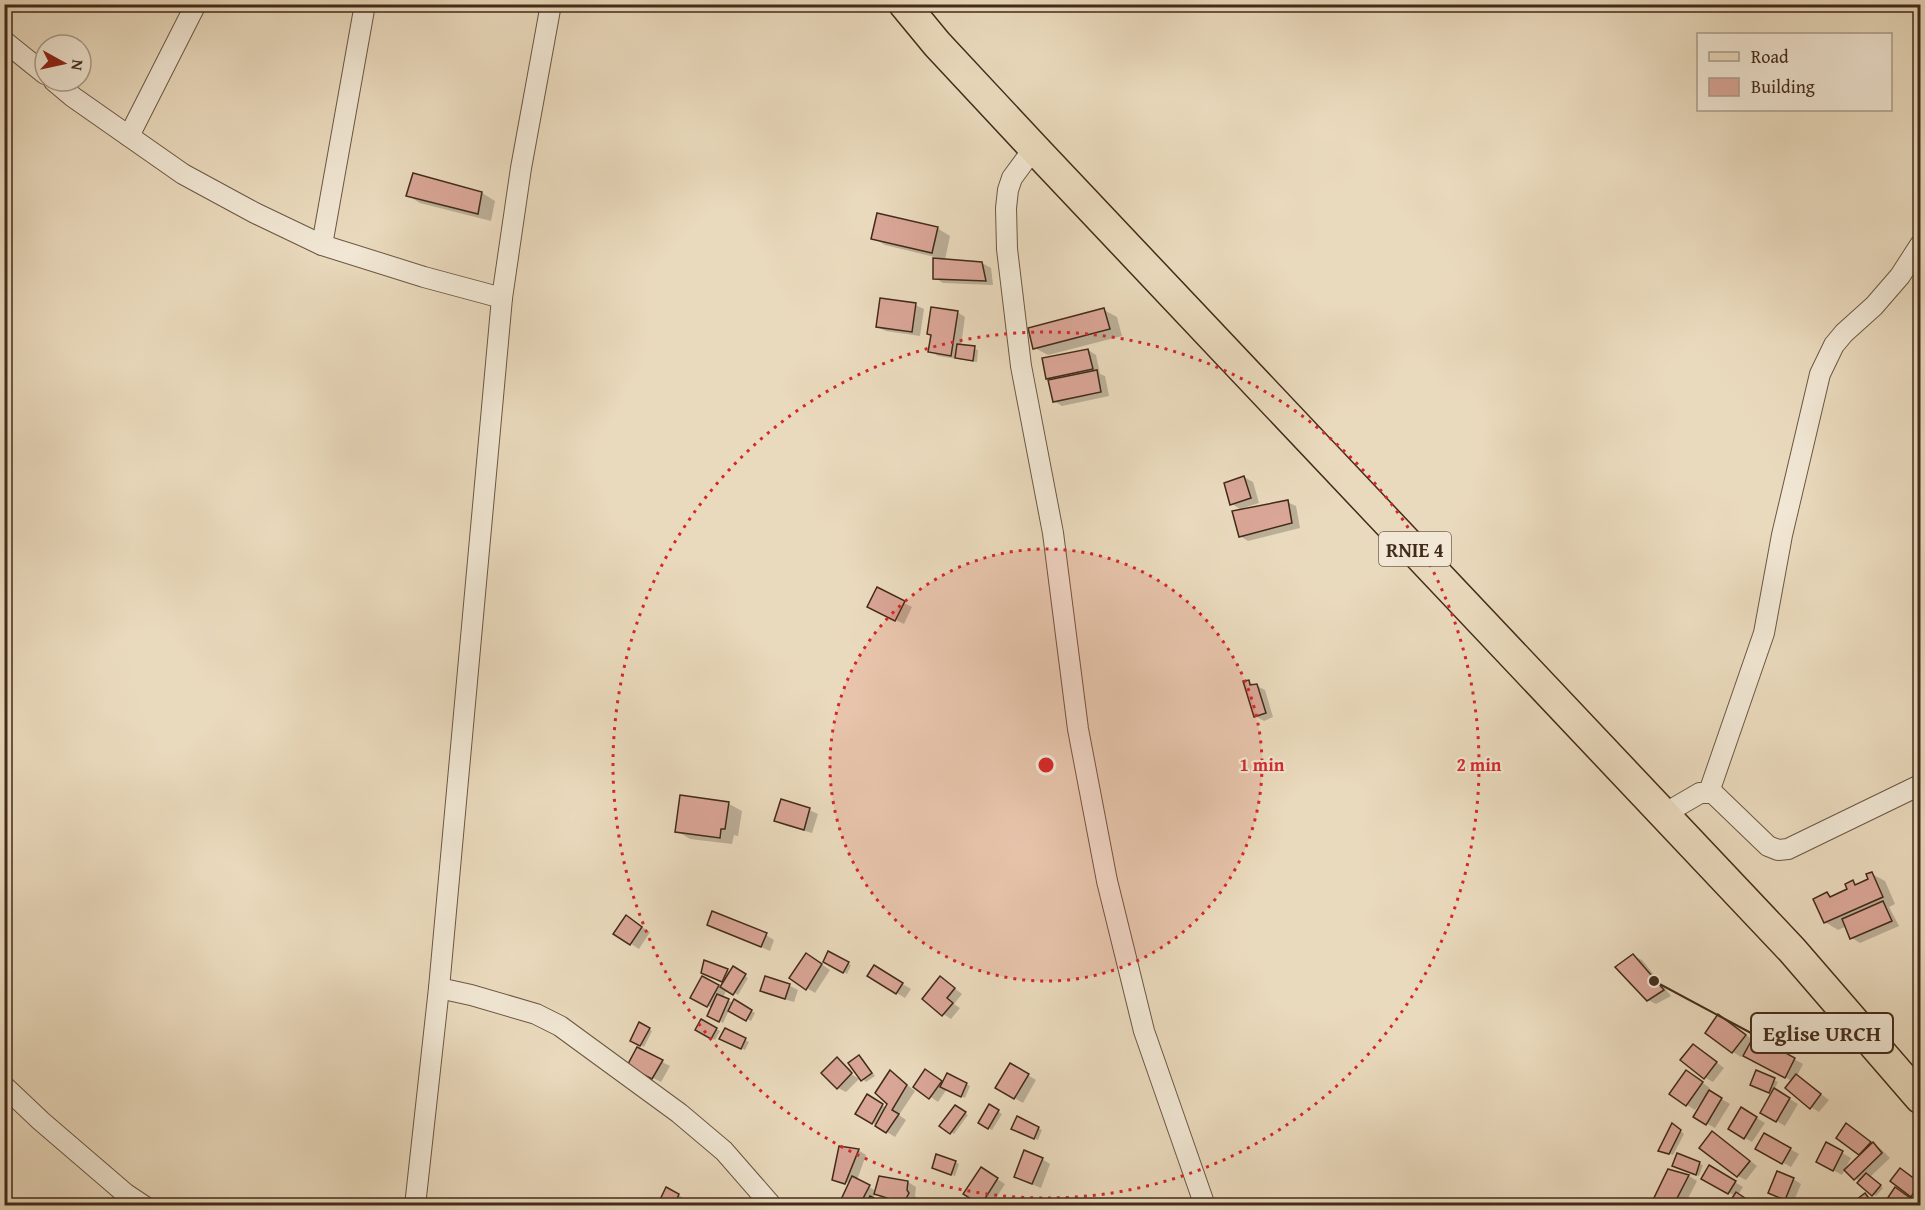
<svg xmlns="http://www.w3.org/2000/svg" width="1925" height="1210" font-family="'Gentium Book Plus',serif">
	<rect width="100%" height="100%" fill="#eadabd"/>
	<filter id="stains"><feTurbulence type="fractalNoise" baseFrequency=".00333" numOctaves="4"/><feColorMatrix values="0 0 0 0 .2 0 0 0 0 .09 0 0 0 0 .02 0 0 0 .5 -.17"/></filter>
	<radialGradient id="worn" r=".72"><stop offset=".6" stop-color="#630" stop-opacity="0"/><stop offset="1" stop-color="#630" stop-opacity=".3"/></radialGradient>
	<g fill="#0003">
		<polygon points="414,175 482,193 495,201 491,221 420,203 407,195"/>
		<polygon points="937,228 950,236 945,260 982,263 991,268 993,285 943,283 935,278 943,259 885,245 873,238"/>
		<polygon points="915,305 924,309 920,336 886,331 877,327"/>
		<polygon points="1104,310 1117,317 1122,336 1048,355 1035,348"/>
		<polygon points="957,312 965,317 961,346 978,350 977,362 938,356 930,351"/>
		<polygon points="1088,350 1096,355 1100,374 1105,376 1109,396 1062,406 1054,401 1044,359"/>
		<polygon points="1244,477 1253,482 1259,503 1240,509 1232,504"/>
		<polygon points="1287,502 1296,506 1300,528 1248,541 1240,536"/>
		<polygon points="904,603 912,607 904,624 878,611"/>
		<polygon points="1249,682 1265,690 1273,717 1264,721 1255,716"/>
		<polygon points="681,797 729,804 742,811 738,836 734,835 732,844 690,839 677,831"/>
		<polygon points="809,810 818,814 812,833 784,825 775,820"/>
		<polygon points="1872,874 1885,881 1895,904 1889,907 1899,926 1860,943 1852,938 1847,926 1838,930 1825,922 1827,894 1833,897 1849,890 1853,882 1858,885 1870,880"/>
		<polygon points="634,922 650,932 639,949 616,934"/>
		<polygon points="709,924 766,935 774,940 770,951"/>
		<polygon points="829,954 851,965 847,974 825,962"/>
		<polygon points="1633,956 1642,960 1671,996 1656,1004 1648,1000"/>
		<polygon points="814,959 830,970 815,993 807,988"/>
		<polygon points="874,967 911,989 905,998 869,976"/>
		<polygon points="733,968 748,978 738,995 727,989 723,998 733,1003 734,1001 755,1013 751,1021 729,1010 723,1023 709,1015 712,1008 692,997 703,978 721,988 725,982 706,974 727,970 731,972"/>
		<polygon points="766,978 790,986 798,990 794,1002 770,995 762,990"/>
		<polygon points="941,978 962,994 954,1004 960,1008 951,1019 943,1014"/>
		<polygon points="701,1021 720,1031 715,1040 697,1030"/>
		<polygon points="1727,1021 1753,1040 1754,1038 1803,1064 1797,1076 1829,1100 1819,1112 1811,1107 1792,1081 1743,1055 1741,1057 1733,1052"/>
		<polygon points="640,1024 652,1031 644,1047 632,1040"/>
		<polygon points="725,1030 749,1042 745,1050 725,1041"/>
		<polygon points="1694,1045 1724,1068 1713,1082 1704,1077"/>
		<polygon points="859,1057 863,1059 875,1076 866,1082 861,1077 846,1092 838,1088 837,1059 853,1071 847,1068 845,1070 859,1079"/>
		<polygon points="662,1062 670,1066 661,1082 637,1070"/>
		<polygon points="1011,1065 1036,1080 1023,1103 997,1088"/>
		<polygon points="890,1072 915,1091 899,1115 906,1120 895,1137 857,1113 867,1096 887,1108"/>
		<polygon points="1757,1072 1778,1082 1774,1090 1798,1104 1785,1126 1762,1112 1773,1094 1755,1086"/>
		<polygon points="947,1075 970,1086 965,1098 947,1089 938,1102 915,1086 933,1076 944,1083"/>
		<polygon points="1694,1077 1710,1088 1708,1091 1730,1104 1715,1128 1695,1117 1706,1099 1704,1098 1695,1110 1671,1094"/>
		<polygon points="989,1106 1002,1114 992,1130 980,1123"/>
		<polygon points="959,1109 968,1115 954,1134 942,1126"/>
		<polygon points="1742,1109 1765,1123 1752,1142 1730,1129"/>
		<polygon points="1017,1118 1042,1130 1038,1140 1016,1130"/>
		<polygon points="1676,1127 1684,1134 1673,1155 1660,1150"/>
		<polygon points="1854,1130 1881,1149 1890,1158 1870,1177 1883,1188 1876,1196 1846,1170 1862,1155 1838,1137"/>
		<polygon points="1764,1135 1799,1154 1791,1167 1757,1148"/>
		<polygon points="1721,1138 1757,1166 1746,1180 1738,1176"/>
		<polygon points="1827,1144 1851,1158 1842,1175 1818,1162"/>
		<polygon points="858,1150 866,1155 857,1180 876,1191 880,1178 908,1182 916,1187 915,1196 917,1198 913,1206 887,1206 889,1199 876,1193 873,1199 885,1206 840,1206 853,1184 841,1181 841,1183 834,1179"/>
		<polygon points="1678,1155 1703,1165 1699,1176 1678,1167"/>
		<polygon points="1042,1159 1050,1164 1041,1188 1015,1177"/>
		<polygon points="955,1162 959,1164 955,1176 937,1170"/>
		<polygon points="1710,1167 1743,1187 1738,1195 1735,1196 1703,1178"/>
		<polygon points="981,1169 1005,1184 991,1206 985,1206 966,1193"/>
		<polygon points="1669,1171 1689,1176 1697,1181 1684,1206 1651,1205"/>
		<polygon points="1909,1175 1920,1184 1920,1200 1918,1203 1920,1206 1892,1206 1896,1189 1913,1199 1914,1198 1892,1181"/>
		<polygon points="1793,1179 1801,1184 1793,1203 1778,1197"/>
		<polygon points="666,1189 682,1197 678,1206 658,1206"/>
		<polygon points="1865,1195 1873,1199 1878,1206 1851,1206"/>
	</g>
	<g fill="#daa697" stroke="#422b1a" stroke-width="1.5">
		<polygon points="413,173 482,192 478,214 406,196"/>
		<polygon points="877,213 938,227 932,253 871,239"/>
		<polygon points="933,258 982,262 986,281 933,279"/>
		<polygon points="880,298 916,303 912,332 876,327"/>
		<polygon points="931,307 958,311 951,356 928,352 931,335 927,334"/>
		<polygon points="1104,308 1110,329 1033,349 1028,328"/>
		<polygon points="957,344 975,346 973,361 955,358"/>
		<polygon points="1088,349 1093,369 1046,379 1042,358"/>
		<polygon points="1097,370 1101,392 1053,402 1048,380"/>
		<polygon points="1244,476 1251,498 1230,505 1224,483"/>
		<polygon points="1288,500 1292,523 1239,537 1232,511"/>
		<polygon points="877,587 905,601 895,621 867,607"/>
		<polygon points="1249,680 1250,685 1257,684 1266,713 1254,717 1243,681"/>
		<polygon points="680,795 729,802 725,829 721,829 720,838 675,832"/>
		<polygon points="781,799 810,808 804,830 774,821"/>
		<polygon points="1872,872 1883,897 1824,923 1813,899 1827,892 1830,897 1847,889 1845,884 1853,880 1855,885 1868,879 1866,874"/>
		<polygon points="1883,901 1892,921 1850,939 1842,919"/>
		<polygon points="712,911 767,933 761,947 707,925"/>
		<polygon points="626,915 642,927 630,945 613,934"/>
		<polygon points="828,951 849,962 843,973 823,962"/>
		<polygon points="806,953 822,964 806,990 789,978"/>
		<polygon points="1633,954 1664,990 1647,1001 1615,967"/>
		<polygon points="704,960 728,969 722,982 701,973"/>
		<polygon points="874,965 903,983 896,994 867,976"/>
		<polygon points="733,966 746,974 733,995 720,987"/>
		<polygon points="702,976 719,985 707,1007 690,998"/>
		<polygon points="765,976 790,984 785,999 760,991"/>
		<polygon points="940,976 955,988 947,998 953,1003 942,1016 922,999"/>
		<polygon points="717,994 729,999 719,1022 707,1016"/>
		<polygon points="734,999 752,1010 746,1021 728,1011"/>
		<polygon points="1718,1014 1746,1035 1732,1053 1705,1033"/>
		<polygon points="701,1019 717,1028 711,1039 695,1030"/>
		<polygon points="639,1022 650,1028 640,1046 630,1041"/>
		<polygon points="725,1028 746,1038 741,1049 719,1039"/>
		<polygon points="1754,1036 1795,1058 1785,1078 1743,1056"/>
		<polygon points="1693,1044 1717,1062 1704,1079 1680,1060"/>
		<polygon points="637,1047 663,1060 652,1079 627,1066"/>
		<polygon points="859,1055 872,1073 861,1081 848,1063"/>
		<polygon points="837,1057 852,1073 837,1089 821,1073"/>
		<polygon points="1010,1063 1029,1074 1014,1099 995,1088"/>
		<polygon points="925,1069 942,1081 929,1099 913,1087"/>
		<polygon points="890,1070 907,1085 892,1110 899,1114 886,1133 875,1126 887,1104 875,1093"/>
		<polygon points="1686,1070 1703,1082 1686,1106 1669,1094"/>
		<polygon points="1756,1070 1775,1078 1769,1093 1750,1085"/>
		<polygon points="947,1073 967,1083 961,1097 940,1087"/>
		<polygon points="1796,1074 1821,1094 1810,1109 1785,1088"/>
		<polygon points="1774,1088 1790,1098 1776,1122 1760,1113"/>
		<polygon points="1709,1090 1722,1098 1706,1125 1693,1117"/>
		<polygon points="867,1094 883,1104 872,1124 855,1114"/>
		<polygon points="989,1104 999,1110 988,1129 978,1123"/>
		<polygon points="955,1105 966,1112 950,1134 939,1126"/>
		<polygon points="1741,1107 1757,1117 1744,1139 1728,1129"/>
		<polygon points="1017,1116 1039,1127 1034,1139 1011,1129"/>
		<polygon points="1672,1123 1681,1130 1669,1154 1658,1151"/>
		<polygon points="1846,1123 1871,1142 1859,1155 1836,1138"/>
		<polygon points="1712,1131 1750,1161 1737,1177 1699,1148"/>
		<polygon points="1764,1133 1791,1148 1782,1164 1755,1149"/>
		<polygon points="1826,1142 1843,1151 1833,1171 1816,1162"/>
		<polygon points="1873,1142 1882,1153 1854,1180 1844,1170"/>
		<polygon points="839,1146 859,1149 845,1184 832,1180"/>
		<polygon points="1024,1150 1043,1158 1032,1184 1014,1177"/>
		<polygon points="1677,1153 1700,1162 1696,1175 1672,1166"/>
		<polygon points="936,1154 956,1161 951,1175 932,1168"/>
		<polygon points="1709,1165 1736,1181 1728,1194 1701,1179"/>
		<polygon points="981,1167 998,1178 981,1205 963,1194"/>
		<polygon points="1900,1168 1920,1183 1911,1197 1890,1181"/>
		<polygon points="1668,1169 1689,1175 1673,1206 1650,1206"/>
		<polygon points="1777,1171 1794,1178 1785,1200 1768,1193"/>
		<polygon points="1866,1173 1881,1185 1872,1196 1857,1183"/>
		<polygon points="852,1176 870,1185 859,1206 838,1206"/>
		<polygon points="879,1176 908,1181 907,1190 909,1193 902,1206 885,1206 887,1198 874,1194"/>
		<polygon points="666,1187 679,1194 674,1206 657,1206"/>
		<polygon points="1895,1187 1920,1205 1920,1206 1889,1206 1885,1202"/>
		<polygon points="1736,1192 1757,1206 1727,1206"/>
		<polygon points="1865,1193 1873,1204 1871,1206 1848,1206"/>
		<polygon points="870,1196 883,1203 881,1206 865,1206"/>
		<polygon points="1704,1200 1714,1206 1701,1206"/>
	</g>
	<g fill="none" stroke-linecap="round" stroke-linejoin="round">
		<defs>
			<g id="minor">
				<polyline points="4,41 45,74"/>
				<polyline points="54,81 73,97 183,174 255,213 322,245 424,277 502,298"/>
				<polyline points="129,136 196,4"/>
				<polyline points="1034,148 1012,178 1008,190 1006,208 1007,249 1021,366 1053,533 1078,729 1107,881 1144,1031 1205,1206"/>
				<polyline points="322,245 365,4"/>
				<polyline points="1709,792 1764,633 1782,535 1820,374 1834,345 1844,333 1874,306 1900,276 1920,245"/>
				<polyline points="1664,814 1700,793 1713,793 1768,846 1778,850 1788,849 1920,785"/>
				<polyline points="439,988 471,995 536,1014 560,1026 679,1113 724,1151 772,1206"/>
				<polyline points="4,1086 41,1121 126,1194 144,1206"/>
				<polyline points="415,1206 439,988 502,298 521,168 551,4"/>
			</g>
			<polyline id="primary" points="904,4 937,44 1034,148 1792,950 1920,1098"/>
		</defs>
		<use href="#minor" stroke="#6c5743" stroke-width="22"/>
		<use href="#primary" stroke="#422b1a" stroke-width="33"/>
		<use href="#minor" stroke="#f1e7d4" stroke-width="20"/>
		<use href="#primary" stroke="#eadabd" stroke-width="30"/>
	</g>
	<circle cx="1046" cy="765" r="216" fill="#d62828" fill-opacity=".12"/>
	<g fill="none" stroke="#d62828" stroke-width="3" stroke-dasharray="3 6">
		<circle cx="1046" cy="765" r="216"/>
		<circle cx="1046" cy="765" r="433"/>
	</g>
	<g text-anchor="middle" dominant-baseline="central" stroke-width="4.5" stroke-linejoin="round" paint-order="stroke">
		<rect fill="#f1e7d4" stroke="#766352" stroke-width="1.5" x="1379" y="532" width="72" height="34" rx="4.5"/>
		<g font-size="20" font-weight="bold" fill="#422b1a">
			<text x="1415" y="549">RNIE 4</text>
		</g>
	</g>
	<circle cx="1046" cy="765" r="9" fill="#d62828" stroke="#f1e7d4" stroke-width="3"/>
	<g font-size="18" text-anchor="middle" font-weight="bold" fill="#d62828" stroke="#f1e7d4" stroke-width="4.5" stroke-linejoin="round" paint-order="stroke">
		<text x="1262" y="771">1 min</text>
		<text x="1479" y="771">2 min</text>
	</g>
	<path fill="none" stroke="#422b1a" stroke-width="2" d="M1654 981L1751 1033"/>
	<circle fill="#422b1a" stroke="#f1e7d4" stroke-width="2" cx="1654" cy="981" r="6"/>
	<rect fill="#f1e7d4" stroke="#422b1a" stroke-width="2" x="1751" y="1013" width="142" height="40" rx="6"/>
	<g font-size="22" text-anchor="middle" font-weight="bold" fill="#422b1a">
		<text x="1822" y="1041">Eglise URCH</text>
	</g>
	<rect width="1925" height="1210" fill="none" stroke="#eadabd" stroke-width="24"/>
	<rect x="6" y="6" width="1913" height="1198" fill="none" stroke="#422b1a" stroke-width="3"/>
	<rect x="12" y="12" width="1901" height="1186" fill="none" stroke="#422b1a" stroke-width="1.5"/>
	<rect x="1697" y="33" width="195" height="78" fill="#f1e7d4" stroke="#ab9c8a" stroke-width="1.5"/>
	<rect x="1709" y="52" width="30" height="9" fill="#eadabd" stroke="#ab9c8a" stroke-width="1.5"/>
	<text x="1751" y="63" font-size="18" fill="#422b1a">Road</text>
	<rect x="1709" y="78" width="30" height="18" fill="#daa697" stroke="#ab9c8a" stroke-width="1.5"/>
	<text x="1751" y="93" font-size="18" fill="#422b1a">Building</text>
	<g transform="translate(63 63) rotate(98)"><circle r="28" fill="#f1e7d4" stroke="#ab9c8a" stroke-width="1.5"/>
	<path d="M0-4.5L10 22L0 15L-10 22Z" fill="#8f2418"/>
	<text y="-9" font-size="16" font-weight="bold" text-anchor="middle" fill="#422b1a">N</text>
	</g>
	<rect width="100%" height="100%" filter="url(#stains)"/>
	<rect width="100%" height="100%" fill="url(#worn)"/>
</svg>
